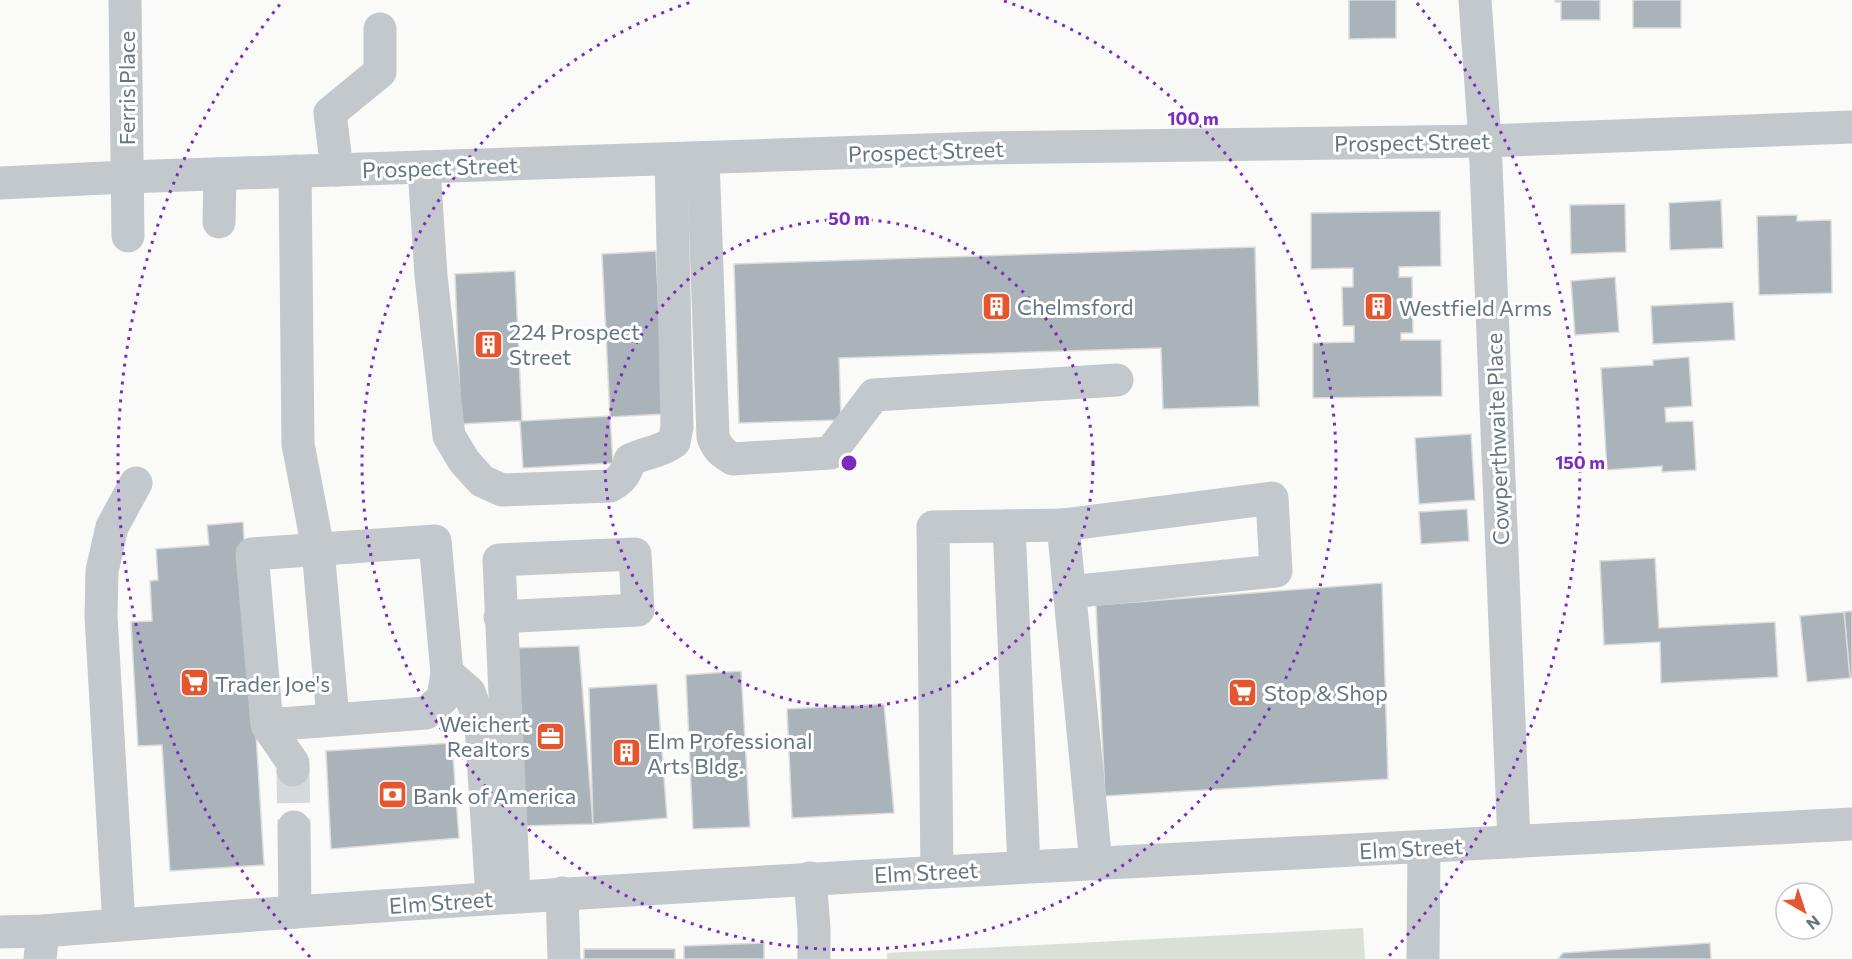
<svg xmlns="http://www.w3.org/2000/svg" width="1852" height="959" font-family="Commissioner,sans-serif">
	<rect width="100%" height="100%" fill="#fafaf8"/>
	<polygon fill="#dadfd7" points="1363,928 1365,959 887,959 887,953"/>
	<g fill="#aab3b9" stroke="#dcdcda" stroke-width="1.5">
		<polygon points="1349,0 1396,0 1396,38 1349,39"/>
		<polygon points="1555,0 1600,0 1600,20 1561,20 1561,2 1555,2"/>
		<rect x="1633" y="0" width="48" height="28"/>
		<polygon points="1721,200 1723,248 1670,250 1669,203"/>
		<polygon points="1625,204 1626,252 1571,254 1570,205"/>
		<polygon points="1440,211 1441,266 1399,267 1399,277 1412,277 1413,333 1401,333 1401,340 1441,340 1442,396 1313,398 1313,343 1354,342 1354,326 1343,326 1342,287 1353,287 1353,268 1311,269 1311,213"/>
		<polygon points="1797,215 1797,221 1831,220 1832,293 1759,295 1757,216"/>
		<polygon points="1255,247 1259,406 1163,409 1161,348 839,358 841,420 739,423 734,264"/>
		<polygon points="656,251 664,414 610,417 613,463 523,468 520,421 461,424 455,274 515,271 522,421 610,416 602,254"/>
		<polygon points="1615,277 1619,332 1575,335 1571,281"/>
		<polygon points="1733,302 1735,340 1653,344 1651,306"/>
		<polygon points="1689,357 1692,406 1665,408 1666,422 1693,421 1696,470 1662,472 1662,466 1607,470 1601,368 1653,365 1653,360"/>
		<polygon points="1471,434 1475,500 1419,504 1415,438"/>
		<polygon points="1467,509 1469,541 1421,544 1419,512"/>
		<polygon points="243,522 264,865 170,871 162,745 138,746 131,622 152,621 150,581 158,580 156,549 209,545 207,525"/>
		<polygon points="1655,558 1659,628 1775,622 1778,677 1661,683 1660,642 1604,645 1600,561"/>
		<polygon points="1382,583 1388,779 1105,796 1096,605"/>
		<polygon points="1852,611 1852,677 1850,678 1844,612"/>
		<polygon points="1844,612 1850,678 1807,682 1800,616"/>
		<polygon points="579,646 593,824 519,826 512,648"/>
		<polygon points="741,671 750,827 693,829 686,675"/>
		<polygon points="657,684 667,818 593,824 589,688"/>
		<polygon points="884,704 894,813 792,818 787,709"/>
		<polygon points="452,743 459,838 331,849 326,751"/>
		<polygon points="764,943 764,959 684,959 684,946"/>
		<polygon points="1710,943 1711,959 1558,959 1563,953"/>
		<rect x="584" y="949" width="91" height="10"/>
	</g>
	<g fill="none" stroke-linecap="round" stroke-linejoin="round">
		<polyline stroke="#d5d9db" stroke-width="33" stroke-dasharray="33 16" stroke-linecap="butt" points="293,770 294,827"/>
		<g stroke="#c3c8cc" stroke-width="33">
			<polyline points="125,0 128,236"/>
			<polyline points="1475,0 1485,141 1514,842"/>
			<path d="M703 158 713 437C717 448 722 453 733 459L830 453 874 395 1117 380"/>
			<path d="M424 167 431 276 449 436 464 461 482 481 502 490 610 486C622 480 626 473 630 460 646 452 659 453 674 442L677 427 671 159"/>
			<polyline points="337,170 330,113 380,72 380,29"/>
			<polyline points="295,171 298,444 318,549 333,719"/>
			<polyline points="0,183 126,177 985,148 1485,141 1852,127"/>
			<polyline points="219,222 220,174"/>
			<polyline points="1063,525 1096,864"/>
			<polyline points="1009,526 1024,867"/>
			<polyline points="500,617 638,610 635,554 499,560 514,896"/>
			<polyline points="447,673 469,692 481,725 492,898"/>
			<polyline points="267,725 426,713 443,698 447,673 435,541 252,554 267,725 293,763 293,770"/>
			<polyline points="294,827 295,912"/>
			<polyline points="937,872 933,527 1063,525 1272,498 1276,571 1069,592"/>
			<polyline points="810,878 814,928 814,959"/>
			<polyline points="562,893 564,959"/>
			<polyline points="119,925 101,616 102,571 112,527 136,483"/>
			<path d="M0 932 43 931C645 883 1249 856 1852 824"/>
			<polyline points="40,959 43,931"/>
			<polyline points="1423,959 1424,847"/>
		</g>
	</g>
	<g fill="none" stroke="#7b2cbf" stroke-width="3" stroke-dasharray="3 6">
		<circle cx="849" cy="463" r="244"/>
		<path d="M1004 1A487 487 0 1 1 694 1"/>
		<path d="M310 957A731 731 0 0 1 281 3M1417 3A731 731 0 0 1 1388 957"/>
	</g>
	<defs>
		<symbol id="building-square" viewBox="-11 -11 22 22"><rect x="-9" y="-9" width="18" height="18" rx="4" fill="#e4572e" stroke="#fff"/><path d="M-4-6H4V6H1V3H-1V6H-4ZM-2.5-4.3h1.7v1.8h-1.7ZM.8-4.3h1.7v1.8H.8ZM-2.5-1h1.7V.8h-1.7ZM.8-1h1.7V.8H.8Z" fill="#fff"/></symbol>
		<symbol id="supermarket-square" viewBox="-11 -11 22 22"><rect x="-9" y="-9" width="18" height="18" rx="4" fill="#e4572e" stroke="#fff"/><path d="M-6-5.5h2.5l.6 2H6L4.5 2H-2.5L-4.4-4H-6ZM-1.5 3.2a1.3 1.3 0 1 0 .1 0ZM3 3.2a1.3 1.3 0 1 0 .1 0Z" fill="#fff"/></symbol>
		<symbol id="office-square" viewBox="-11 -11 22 22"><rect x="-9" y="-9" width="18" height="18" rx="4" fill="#e4572e" stroke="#fff"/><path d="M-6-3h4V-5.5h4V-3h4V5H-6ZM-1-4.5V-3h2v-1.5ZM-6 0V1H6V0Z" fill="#fff"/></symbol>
		<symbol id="bank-square" viewBox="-11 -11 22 22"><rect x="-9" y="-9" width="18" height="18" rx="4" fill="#e4572e" stroke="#fff"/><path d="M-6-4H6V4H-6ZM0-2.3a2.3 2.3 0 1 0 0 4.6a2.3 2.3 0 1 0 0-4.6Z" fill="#fff"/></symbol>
	</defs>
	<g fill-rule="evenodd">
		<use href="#building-square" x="980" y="290" width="33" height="33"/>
		<use href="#building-square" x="1362" y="290" width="33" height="33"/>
		<use href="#building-square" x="472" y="328" width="33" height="33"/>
		<use href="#supermarket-square" x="178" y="666" width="33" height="33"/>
		<use href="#supermarket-square" x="1226" y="676" width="33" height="33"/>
		<use href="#office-square" x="534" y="720" width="33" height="33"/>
		<use href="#building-square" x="610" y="736" width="33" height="33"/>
		<use href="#bank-square" x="376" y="778" width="33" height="33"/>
	</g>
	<g text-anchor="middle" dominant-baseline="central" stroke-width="6" stroke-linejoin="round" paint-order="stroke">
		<g font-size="22" fill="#657683" stroke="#fff">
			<text transform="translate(126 88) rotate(-90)">Ferris Place</text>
			<text transform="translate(1412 142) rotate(-1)">Prospect Street</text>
			<text transform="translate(926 151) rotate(-2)">Prospect Street</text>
			<text transform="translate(440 167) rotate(-2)">Prospect Street</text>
			<text transform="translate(1497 439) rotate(-92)">Cowperthwaite Place</text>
			<text transform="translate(1411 848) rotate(-3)">Elm Street</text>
			<text transform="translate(926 872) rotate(-3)">Elm Street</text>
			<text transform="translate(441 902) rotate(-4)">Elm Street</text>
		</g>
		<g font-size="22" fill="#657683" stroke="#fff" text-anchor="start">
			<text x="1017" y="306">Chelmsford</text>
			<text x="1399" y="307">Westfield Arms</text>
			<text x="509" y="331">224 Prospect<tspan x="509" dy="25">Street</tspan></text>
			<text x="215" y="683">Trader Joe's</text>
			<text x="1264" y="692">Stop &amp; Shop</text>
			<text x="530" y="723" text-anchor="end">Weichert<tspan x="530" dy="25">Realtors</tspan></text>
			<text x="647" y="740">Elm Professional<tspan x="647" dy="25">Arts Bldg.</tspan></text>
			<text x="413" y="795">Bank of America</text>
		</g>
	</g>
	<circle cx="849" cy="463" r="9" fill="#7b2cbf" stroke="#fff" stroke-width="3"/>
	<g font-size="18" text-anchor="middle" font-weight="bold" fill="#7b2cbf" stroke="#fff" stroke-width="6" stroke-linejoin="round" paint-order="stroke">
		<text x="1193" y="125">100 m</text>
		<text x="849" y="225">50 m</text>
		<text x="1580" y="469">150 m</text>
	</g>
	<g transform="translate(1804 911) rotate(141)"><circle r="28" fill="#ffffff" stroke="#c1c8cd" stroke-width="1.5"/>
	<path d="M0-4.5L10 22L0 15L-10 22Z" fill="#e4572e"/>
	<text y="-9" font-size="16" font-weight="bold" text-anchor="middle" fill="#657683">N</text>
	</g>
</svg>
